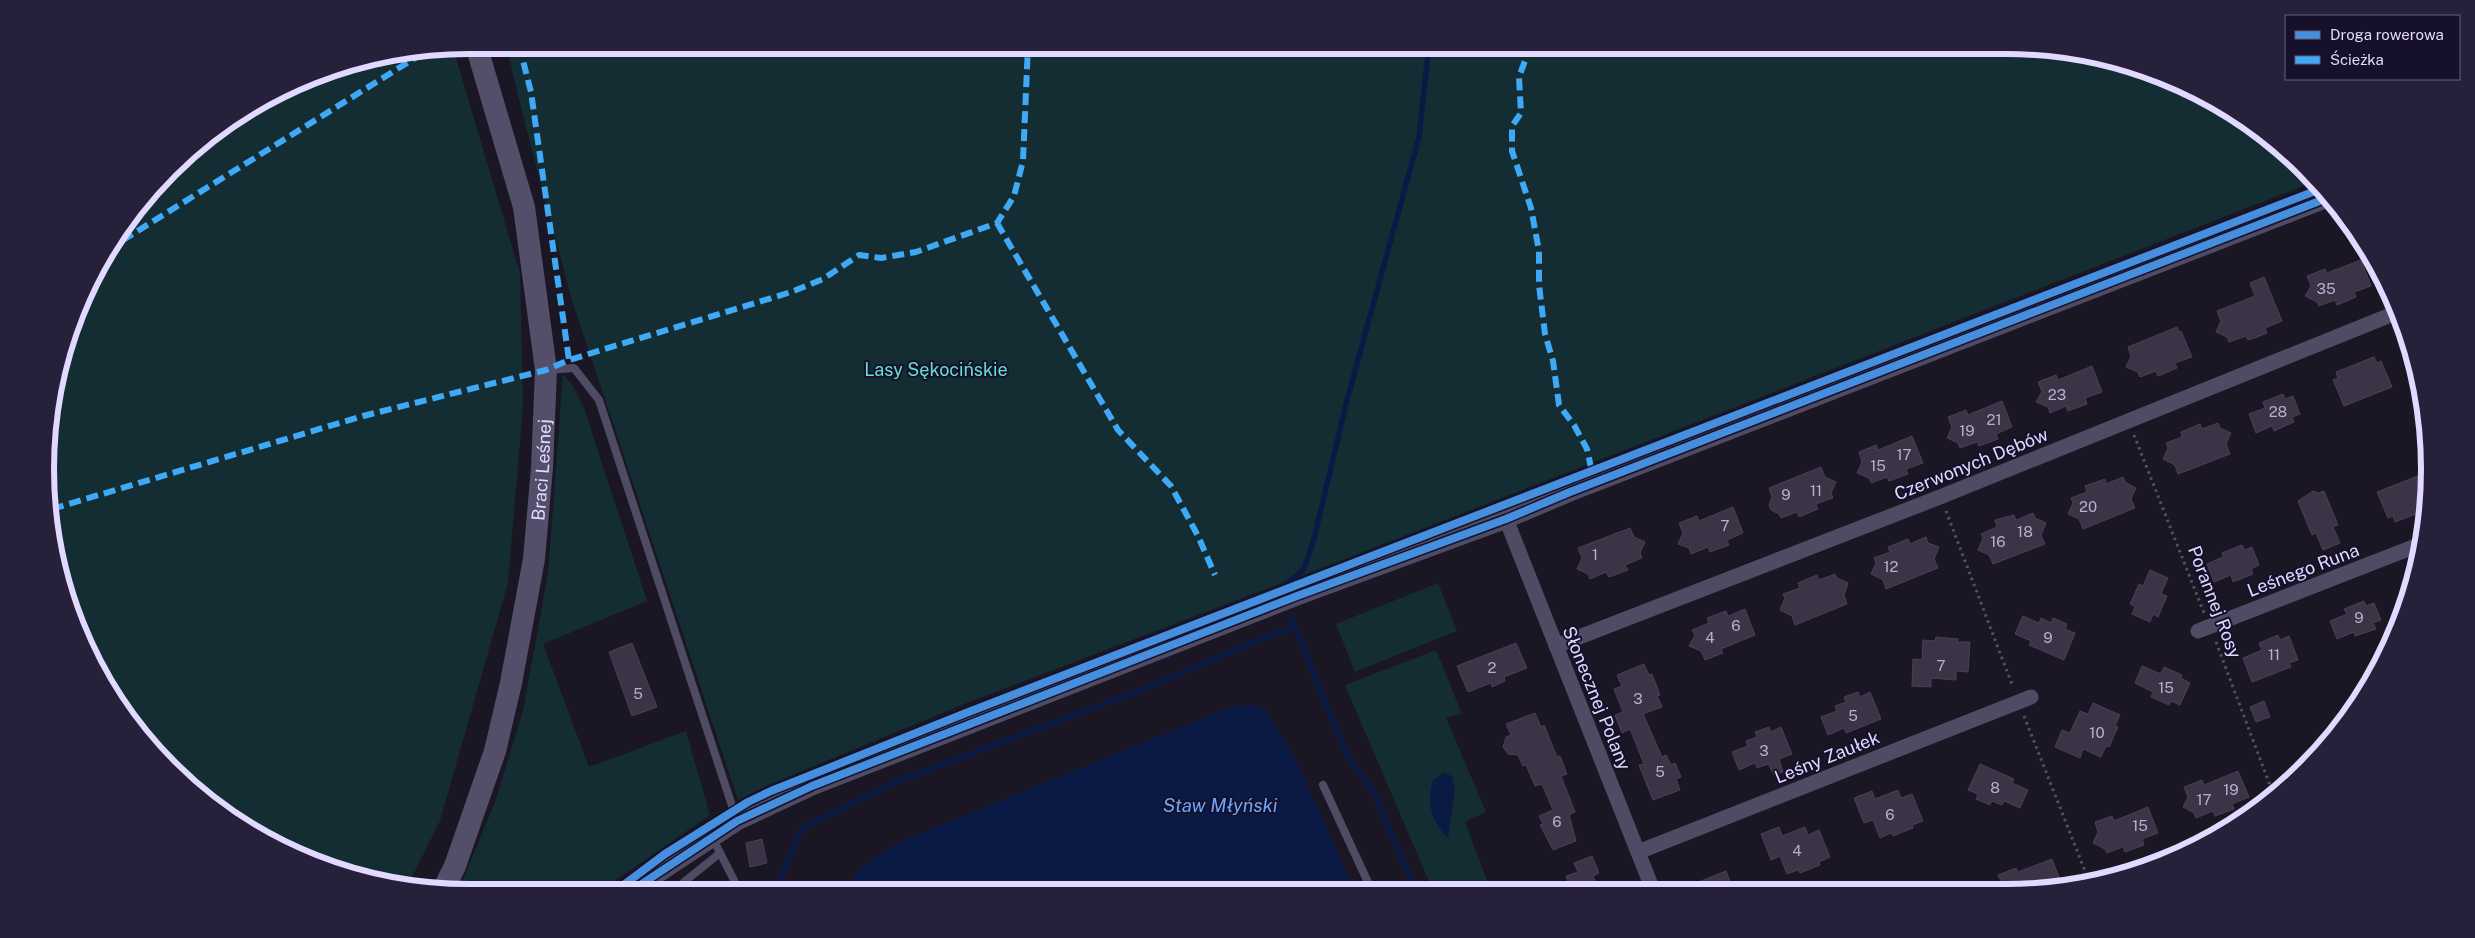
<svg xmlns="http://www.w3.org/2000/svg" width="2475" height="938" font-family="'Public Sans',sans-serif">
	<rect width="100%" height="100%" fill="#1a1624"/>
	<g fill="#142d32">
		<polygon points="506,45 2006,45 2116,60 2194,89 2264,133 2316,181 1332,564 964,704 768,785 738,800 571,297 526,128"/>
		<polygon points="453,48 520,273 523,406 508,583 440,821 408,885 359,878 282,849 211,806 116,704 77,631 53,552 49,413 68,332 102,257 190,150 257,102 332,68"/>
		<polygon points="563,374 573,386 584,408 647,601 543,644 589,767 686,731 710,815 597,893 458,892 495,802 523,711 548,574"/>
		<polygon points="1438,583 1457,631 1355,672 1336,624"/>
		<polygon points="1436,650 1462,714 1446,718 1486,812 1465,822 1491,891 1433,891 1345,685"/>
	</g>
	<g fill="#0b1a45">
		<path d="M1249 704 1265 709 1296 760 1355 891 849 892C854 864 883 852 906 839L1228 708Z"/>
		<path d="M1444 773 1452 776 1455 790 1448 838C1431 821 1426 804 1433 780Z"/>
	</g>
	<g fill="none" stroke-linecap="round" stroke-linejoin="round">
		<g stroke="#0b1a45" stroke-width="5.5">
			<polyline points="1285,585 1304,569 1314,539 1346,404 1419,137 1429,45"/>
			<polyline points="1290,615 1347,756 1373,791 1416,891"/>
			<polyline points="781,892 782,875 802,828 898,781 1144,689 1249,644 1294,627"/>
		</g>
	</g>
	<g fill="#3a3446" stroke="#474157">
		<polygon points="2361,260 2371,286 2354,292 2356,297 2337,305 2335,300 2319,306 2317,302 2305,296 2311,286 2307,276 2325,269 2327,273"/>
		<polygon points="2264,277 2282,321 2265,328 2267,333 2257,337 2248,340 2246,336 2229,342 2227,337 2216,332 2221,321 2217,311 2255,296 2250,283"/>
		<polygon points="2177,327 2179,332 2181,331 2192,357 2175,363 2177,368 2158,376 2156,371 2140,377 2138,372 2126,367 2131,356 2128,347"/>
		<polygon points="2374,357 2377,363 2381,361 2392,387 2344,406 2333,380 2338,378 2336,372"/>
		<polygon points="2092,366 2102,392 2085,398 2087,404 2068,411 2066,406 2050,413 2048,407 2036,402 2042,392 2038,382 2056,375 2058,380"/>
		<polygon points="2283,394 2285,399 2293,396 2300,414 2292,417 2294,422 2274,431 2272,426 2256,433 2249,414 2265,408 2263,402"/>
		<polygon points="2002,401 2012,427 1996,434 1998,439 1979,446 1977,442 1960,448 1958,443 1947,438 1952,427 1948,417 1966,410 1968,415"/>
		<polygon points="2218,423 2220,428 2231,433 2226,444 2230,454 2178,474 2175,465 2163,459 2168,448 2166,443 2182,437 2181,432 2200,424 2202,429"/>
		<polygon points="1912,436 1923,463 1906,469 1908,474 1889,481 1887,477 1871,483 1869,478 1857,473 1862,462 1859,452 1876,445 1878,450"/>
		<polygon points="1821,467 1825,477 1836,482 1831,493 1833,498 1816,504 1818,509 1799,517 1797,512 1781,518 1779,514 1771,510 1769,505 1772,497 1769,488"/>
		<polygon points="2428,472 2427,510 2395,522 2393,516 2388,518 2377,492"/>
		<polygon points="2123,477 2125,482 2136,488 2131,499 2135,508 2083,529 2079,519 2068,514 2073,503 2071,498 2087,492 2085,486 2105,479 2106,484"/>
		<polygon points="2313,491 2318,493 2324,491 2338,525 2333,527 2340,543 2323,550 2316,533 2312,535 2298,501"/>
		<polygon points="1733,507 1743,533 1727,540 1729,545 1710,552 1708,547 1691,554 1689,548 1678,544 1683,533 1679,523 1697,516 1699,521"/>
		<polygon points="2033,513 2035,518 2046,523 2041,535 2045,544 1993,564 1989,555 1978,550 1983,538 1981,534 1997,527 1995,520 2014,515 2016,520"/>
		<polygon points="1630,528 1634,537 1645,542 1640,553 1642,558 1625,565 1628,570 1609,577 1606,572 1590,579 1588,574 1577,569 1582,558 1578,548"/>
		<polygon points="1926,537 1928,543 1939,547 1934,559 1938,568 1886,589 1883,580 1871,574 1876,563 1874,558 1890,552 1888,547 1908,539 1910,544"/>
		<polygon points="2242,545 2245,550 2252,547 2259,565 2251,569 2253,574 2233,582 2231,575 2214,582 2207,564 2223,557 2222,553"/>
		<polygon points="2150,570 2168,578 2161,594 2167,596 2158,617 2153,614 2150,622 2132,614 2135,607 2130,604 2139,584 2143,586"/>
		<polygon points="1835,574 1837,578 1848,583 1844,595 1847,604 1795,625 1792,616 1780,610 1785,598 1783,594 1800,588 1798,583 1817,575 1819,580"/>
		<polygon points="2364,601 2366,606 2374,603 2381,620 2373,623 2376,629 2355,636 2354,632 2337,639 2330,621 2347,614 2344,609"/>
		<polygon points="1745,609 1755,635 1721,649 1723,653 1705,660 1701,651 1689,646 1695,635 1692,630 1709,623 1707,618 1726,611 1728,616"/>
		<polygon points="2023,616 2039,623 2041,618 2051,623 2053,618 2067,624 2065,629 2075,633 2064,660 2029,645 2031,641 2015,634"/>
		<polygon points="2278,635 2280,640 2289,636 2298,660 2289,663 2291,667 2252,682 2243,658 2262,650 2259,643"/>
		<polygon points="1936,637 1958,639 1957,642 1970,642 1968,672 1956,671 1956,680 1931,678 1931,687 1912,686 1913,659 1922,660 1923,640 1935,641"/>
		<polygon points="632,643 657,707 632,716 609,652"/>
		<polygon points="1516,643 1527,668 1504,677 1505,681 1492,687 1491,683 1468,692 1457,666"/>
		<polygon points="1644,664 1649,675 1652,674 1660,695 1657,696 1662,707 1643,714 1662,757 1666,755 1671,765 1675,763 1681,777 1676,779 1680,790 1653,800 1639,765 1644,764 1630,729 1622,733 1615,715 1623,712 1614,689 1622,686 1617,675"/>
		<polygon points="2142,666 2161,674 2164,667 2182,675 2181,678 2190,683 2180,705 2171,701 2169,705 2151,697 2153,692 2135,683"/>
		<polygon points="1858,692 1860,697 1870,692 1881,719 1846,733 1844,728 1828,735 1821,717 1837,711 1835,706 1846,702 1844,697"/>
		<polygon points="2264,701 2270,717 2256,722 2250,707"/>
		<polygon points="2093,703 2120,715 2115,726 2118,727 2109,747 2106,746 2101,757 2083,749 2080,758 2055,747 2062,730 2070,733 2080,711 2088,714"/>
		<polygon points="1535,713 1541,727 1544,725 1557,757 1560,756 1567,774 1561,776 1575,812 1569,815 1576,841 1553,850 1540,825 1543,824 1539,816 1553,810 1542,784 1535,786 1526,765 1523,766 1518,755 1508,754 1503,747 1506,737 1511,735 1506,724"/>
		<polygon points="1769,727 1771,732 1781,727 1792,754 1779,759 1783,772 1774,775 1768,764 1757,768 1755,763 1739,770 1732,752 1748,746 1746,741 1757,737 1755,732"/>
		<polygon points="1980,764 2014,779 2012,783 2028,790 2020,808 2004,801 2002,805 1992,801 1990,805 1976,799 1978,794 1968,790"/>
		<polygon points="2238,771 2249,797 2232,804 2234,809 2215,816 2213,811 2196,818 2194,813 2183,807 2188,797 2184,787 2202,780 2204,785"/>
		<polygon points="1898,790 1901,798 1912,794 1923,821 1912,825 1913,828 1893,836 1891,833 1880,838 1873,820 1864,823 1854,798 1872,791 1875,799"/>
		<polygon points="2148,807 2158,833 2142,839 2144,845 2125,852 2123,847 2107,853 2105,849 2093,843 2098,832 2095,822 2112,816 2114,821"/>
		<polygon points="1779,827 1782,836 1805,827 1808,835 1819,830 1830,857 1819,862 1820,865 1800,873 1798,870 1787,874 1780,856 1771,860 1761,834"/>
		<polygon points="762,839 767,863 750,867 746,843"/>
		<polygon points="1592,856 1599,873 1593,876 1599,890 1571,890 1566,876 1578,872 1574,863"/>
		<polygon points="2052,859 2062,885 2051,889 1985,890 2001,881 1998,875 2016,868 2018,872"/>
		<polygon points="1726,871 1733,890 1681,890 1681,889"/>
	</g>
	<g fill="none" stroke-linecap="round" stroke-linejoin="round">
		<g stroke="#4a5565" stroke-width="3" stroke-dasharray="2.5 4" stroke-linecap="butt">
			<polyline points="2134,435 2204,613"/>
			<polyline points="1946,511 2013,687"/>
			<polyline points="2216,642 2274,796"/>
			<polyline points="2024,716 2089,881"/>
		</g>
		<g stroke="#4f4b65" stroke-width="8">
			<polyline points="548,370 574,368 599,400 737,821"/>
			<polyline points="1323,785 1372,891"/>
			<polyline points="713,839 740,892"/>
			<polyline points="678,893 684,882 720,853"/>
		</g>
		<g stroke="#4f4b65" stroke-width="15">
			<polyline points="1506,519 1653,890"/>
			<polyline points="2198,631 2421,544"/>
			<polyline points="1556,646 1940,497 2398,312"/>
			<polyline points="1638,852 2031,697"/>
		</g>
		<polyline stroke="#4f4b65" stroke-width="19" points="628,893 737,821 812,786 1297,596 1506,519 1570,492 2330,197"/>
		<path stroke="#534e6a" stroke-width="22" id="s1" d="M443 890 455 866 495 751 511 683 534 559 542 468 546 370 524 207 476 45"/>
		<g stroke="#3fa9f5" stroke-width="6" stroke-dasharray="12 6" stroke-linecap="butt">
			<polyline points="519,45 531,92 569,360"/>
			<polyline points="1526,45 1529,50 1519,77 1521,113 1512,126 1512,151 1531,208 1539,251 1539,285 1545,334 1553,361 1559,405 1574,425 1587,449 1592,472"/>
			<polyline points="997,223 1118,430 1171,486 1198,536 1215,575"/>
			<polyline points="107,250 423,53"/>
			<polyline points="52,509 363,416 546,370 569,360 791,292 823,279 859,255 881,258 916,252 997,223 1014,196 1023,161 1028,45"/>
		</g>
		<defs>
			<g id="cycleway">
				<polyline points="613,893 665,854 748,802 771,791 966,713 2323,188"/>
				<polyline points="628,893 737,821 812,786 1297,596 1506,519 1570,492 2330,197"/>
			</g>
		</defs>
		<use href="#cycleway" stroke="#17102a" stroke-width="11"/>
		<use href="#cycleway" stroke="#468fdf" stroke-width="8"/>
	</g>
	<g text-anchor="middle" dominant-baseline="central" stroke-width="4" stroke-linejoin="round" paint-order="stroke">
		<g font-size="15" fill="#b7b0d1">
			<text x="2326" y="288">35</text>
			<text x="2057" y="394">23</text>
			<text x="2278" y="411">28</text>
			<text x="1994" y="419">21</text>
			<text x="1967" y="430">19</text>
			<text x="1904" y="454">17</text>
			<text x="1878" y="465">15</text>
			<text x="1816" y="490">11</text>
			<text x="1786" y="494">9</text>
			<text x="2088" y="506">20</text>
			<text x="1725" y="525">7</text>
			<text x="2025" y="531">18</text>
			<text x="1998" y="541">16</text>
			<text x="1595" y="554">1</text>
			<text x="1891" y="566">12</text>
			<text x="2359" y="617">9</text>
			<text x="1736" y="625">6</text>
			<text x="1710" y="637">4</text>
			<text x="2048" y="637">9</text>
			<text x="2274" y="654">11</text>
			<text x="1941" y="665">7</text>
			<text x="1492" y="667">2</text>
			<text x="2166" y="687">15</text>
			<text x="638" y="693">5</text>
			<text x="1638" y="698">3</text>
			<text x="1853" y="715">5</text>
			<text x="2097" y="732">10</text>
			<text x="1764" y="750">3</text>
			<text x="1660" y="771">5</text>
			<text x="1995" y="787">8</text>
			<text x="2231" y="789">19</text>
			<text x="2204" y="799">17</text>
			<text x="1890" y="814">6</text>
			<text x="1557" y="821">6</text>
			<text x="2140" y="825">15</text>
			<text x="1797" y="850">4</text>
		</g>
		<g font-size="18" fill="#63e1cf" stroke="#17102a">
			<text x="936" y="369">Lasy Sękocińskie</text>
		</g>
		<g font-size="18" fill="#e1d9ff" stroke="#17102a">
			<text transform="translate(1971 464) rotate(-22)">Czerwonych Dębów</text>
			<text stroke="none"><textPath href="#s1" startOffset="434">Braci Leśnej</textPath></text>
			<text transform="translate(2303 570) rotate(-21)">Leśnego Runa</text>
			<text transform="translate(2215 602) rotate(69)">Porannej Rosy</text>
			<text transform="translate(1597 698) rotate(68)">Słonecznej Polany</text>
			<text transform="translate(1827 757) rotate(-22)">Leśny Zaułek</text>
		</g>
		<g font-size="19" font-style="italic" fill="#67a8ff" stroke="#17102a">
			<text x="1220" y="805">Staw Młyński</text>
		</g>
	</g>
	<path d="M0 0H2475V938H0ZM469 54H2006A415 415 0 0 1 2421 469V469A415 415 0 0 1 2006 884H469A415 415 0 0 1 54 469V469A415 415 0 0 1 469 54Z" fill="#27203b" fill-rule="evenodd"/>
	<path fill="none" stroke="#e1d9ff" stroke-width="6" d="M469 54H2006A415 415 0 0 1 2421 469V469A415 415 0 0 1 2006 884H469A415 415 0 0 1 54 469V469A415 415 0 0 1 469 54Z"/>
	<rect x="2285" y="15" width="175" height="65" fill="#17102a" stroke="#68607f"/>
	<rect x="2295" y="31" width="25" height="8" fill="#468fdf" stroke="#68607f"/>
	<text x="2330" y="40" font-size="15" fill="#e1d9ff">Droga rowerowa</text>
	<rect x="2295" y="56" width="25" height="8" fill="#3fa9f5" stroke="#68607f"/>
	<text x="2330" y="65" font-size="15" fill="#e1d9ff">Ścieżka</text>
</svg>
